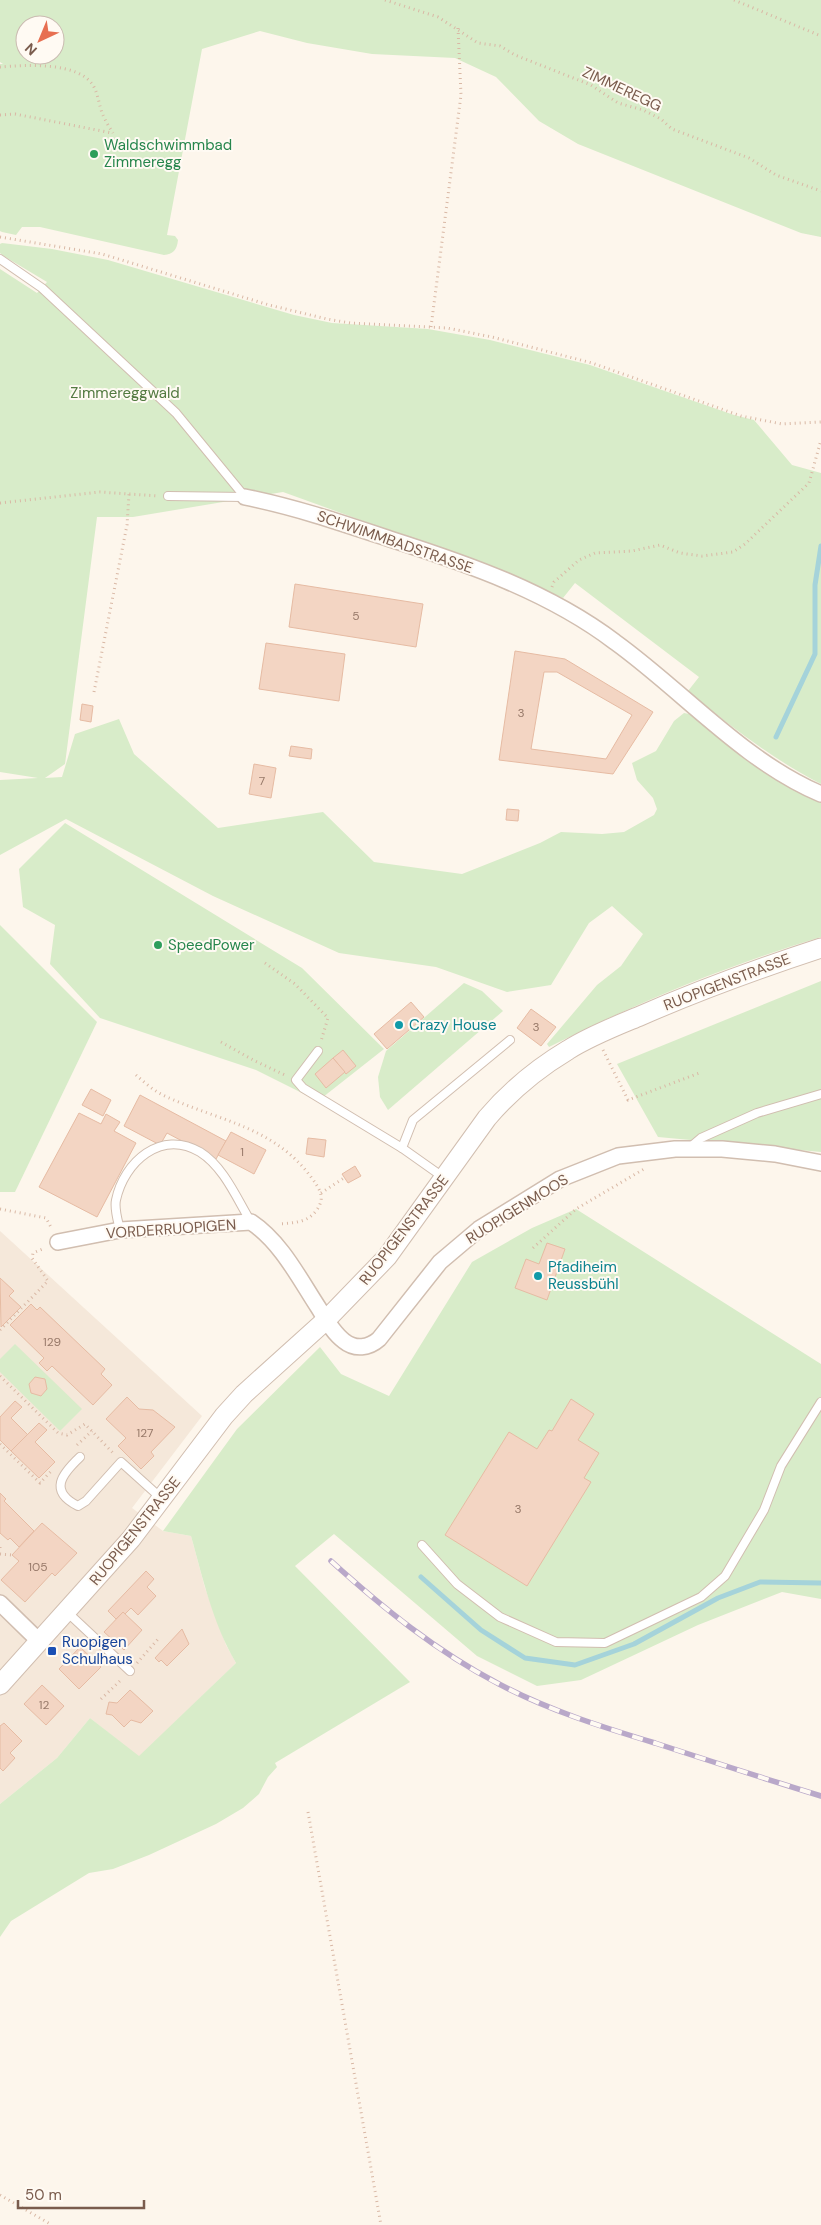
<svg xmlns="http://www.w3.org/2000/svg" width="821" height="2225" font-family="'DM Sans',sans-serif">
	<rect width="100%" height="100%" fill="#fdf6ec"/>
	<polygon fill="#f5e8da" points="0,1231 202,1416 132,1508 163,1531 191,1536 205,1588 226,1645 236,1663 139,1757 90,1718 57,1758 0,1804"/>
	<g fill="#d8ecc9" fill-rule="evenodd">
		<path d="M0 0H821V237L801 233 578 144 539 121 496 77 455 58 372 54 307 43 260 31 202 49 167 235 175 236 178 240C177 250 173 254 164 255L40 227H22L16 235 2 232 0 231V64H3L0 62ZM25 25H55V55H25Z"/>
		<path d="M2 243 52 249 108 260 294 315 332 323 428 329 490 340 590 365 734 415 754 420 792 465 821 473V784C771 758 731 727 688 691L699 677 575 583 563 598 485 565 283 492 133 517H97L65 764 45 778 62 777 75 734 119 719 134 754 218 828 323 812 374 862 462 874 540 843 561 832 602 834 624 832 654 815 657 809 653 798 637 780 632 763 656 751 674 721 684 713 689 714 789 785 821 802V937C728 965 636 1003 549 1047L547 1044 597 985 621 966 643 934 612 906 589 923 551 985 507 992 436 967 339 953 213 896 66 819 0 855V780L38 778 0 772V269L37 293 47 282 2 255 0 253V244Z"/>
		<polygon points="65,823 302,968 384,1049 318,1101 256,1070 100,1018 50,964 55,925 23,907 19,869"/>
		<polygon points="0,925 97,1022 15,1192 0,1192"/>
		<polygon points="821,981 821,1152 658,1137 617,1064"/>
		<polygon points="464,983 482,991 503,1011 388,1110 380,1097 378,1077 386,1051"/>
		<path d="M576 1209 821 1364V1599L782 1592 698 1625 581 1680 537 1686 477 1656 334 1534 295 1566 410 1682 275 1763 277 1767 268 1777 259 1794 243 1808 216 1824 149 1855 113 1869 89 1873 11 1921 0 1937V1804L57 1758 90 1718 139 1756 236 1663C213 1624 203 1579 191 1536L163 1531 237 1429 320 1347 341 1374 389 1396 472 1262 532 1228Z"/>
		<polygon points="15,1344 82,1409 60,1431 0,1372 0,1359"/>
	</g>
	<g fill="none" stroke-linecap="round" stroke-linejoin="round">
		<g stroke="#a5d3da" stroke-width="5">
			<polyline points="776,737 815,654 815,585 821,546"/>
			<polyline points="421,1577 481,1630 525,1658 575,1665 634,1644 718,1598 760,1582 821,1583"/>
		</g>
	</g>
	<g fill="#f3d5c3" stroke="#e6bba3" fill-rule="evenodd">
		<polygon points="295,584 423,604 416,647 289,627"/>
		<polygon points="266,643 345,654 339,701 259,689"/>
		<path d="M515 651 565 659 653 712 613 774 499 760ZM544 672H557L632 715 606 759 531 749Z"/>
		<polygon points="82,704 93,706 91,722 80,720"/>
		<polygon points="291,746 312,749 311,759 289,756"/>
		<polygon points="254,764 276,768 271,798 249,794"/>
		<polygon points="507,809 519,810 518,821 506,820"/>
		<polygon points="411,1002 424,1017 387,1049 374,1034"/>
		<polygon points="531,1009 556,1027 541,1046 517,1028"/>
		<polygon points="343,1050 356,1066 346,1074 333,1058"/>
		<polygon points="333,1058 345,1072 326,1088 315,1074"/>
		<polygon points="91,1089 111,1100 103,1116 82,1105"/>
		<polygon points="140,1095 226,1141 216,1159 167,1133 160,1145 124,1126"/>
		<polygon points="79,1113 101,1124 106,1114 120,1122 114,1131 136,1143 97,1217 39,1187"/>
		<polygon points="231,1132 266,1150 254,1174 218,1155"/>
		<polygon points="308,1138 326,1140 324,1157 306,1154"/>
		<polygon points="355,1166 361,1176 348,1183 342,1174"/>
		<polygon points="547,1243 565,1249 547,1300 515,1288 526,1259 539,1264"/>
		<polygon points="0,1278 14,1291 9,1296 21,1307 1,1327"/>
		<polygon points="31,1304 37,1310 40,1307 105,1369 101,1374 112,1385 93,1405 52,1366 47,1371 39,1363 44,1358 10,1325"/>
		<polygon points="35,1377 45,1379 47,1389 41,1396 31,1393 29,1384"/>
		<polygon points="127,1397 139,1409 153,1410 175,1427 151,1452 154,1456 141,1469 118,1446 126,1438 106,1419"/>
		<polygon points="571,1399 594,1414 578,1440 599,1453 584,1478 591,1482 527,1586 445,1535 509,1432 537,1449 549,1430 552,1431"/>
		<polygon points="15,1401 22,1407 11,1418 28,1435 11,1451 0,1440 0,1417"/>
		<polygon points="39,1423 47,1430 35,1442 55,1462 39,1478 11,1451"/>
		<polygon points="0,1493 6,1499 4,1501 34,1531 19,1547 10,1538 8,1540 0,1533"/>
		<polygon points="42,1523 77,1553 55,1576 52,1573 25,1602 1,1580 19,1561 12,1555"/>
		<polygon points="146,1571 154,1579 147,1587 156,1596 138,1615 131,1608 125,1614 123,1612 116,1619 108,1611"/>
		<polygon points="123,1612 142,1630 124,1650 104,1632"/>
		<polygon points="182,1629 189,1644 167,1666 161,1660 159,1662 155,1658"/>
		<polygon points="80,1647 101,1667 79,1689 59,1669"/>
		<polygon points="42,1685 64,1706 46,1725 24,1704"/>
		<polygon points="130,1690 153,1711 141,1723 131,1720 124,1727 112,1715 106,1714 109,1702 117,1703"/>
		<polygon points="4,1723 22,1741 10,1753 15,1758 3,1771 0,1768 0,1726"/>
	</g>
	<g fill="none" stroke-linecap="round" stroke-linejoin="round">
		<defs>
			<g id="service">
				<polyline points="0,259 42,288 176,413 245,497"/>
				<polyline points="168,496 245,497"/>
				<polyline points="318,1051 296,1080 303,1088 402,1148"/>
				<polyline points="688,1149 701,1138 757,1113 821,1094"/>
				<polyline points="443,1177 402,1148 413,1120 510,1040"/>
				<path d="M120 1230C118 1221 114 1209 116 1200 124 1162 161 1129 200 1152 224 1167 237 1199 251 1222"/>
				<path d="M80 1457C62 1474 48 1491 78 1506L86 1501 121 1462 161 1498"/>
				<polyline points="422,1545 457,1584 500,1617 556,1642 605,1643 701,1597 725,1576 764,1510 781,1466 821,1402"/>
				<polyline points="67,1612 130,1671"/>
			</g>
			<g id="minor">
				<path d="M245 497C295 507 342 523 390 539 468 564 549 592 615 642 683 691 743 761 821 794"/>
				<path d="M58 1242 120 1230 251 1222C281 1242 299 1278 318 1307 325 1318 333 1333 344 1341 355 1350 369 1348 379 1339L440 1262 479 1229 560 1179 618 1156 675 1149H722L775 1154 821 1163"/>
				<polyline points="0,1603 40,1642"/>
			</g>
			<path id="tertiary" d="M0 1685 131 1539 224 1416 244 1394 326 1320 387 1257 487 1118C510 1091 538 1068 568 1050 590 1036 616 1026 640 1016 699 990 760 968 821 948"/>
		</defs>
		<use href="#service" stroke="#d1beb0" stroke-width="10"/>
		<use href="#minor" stroke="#d1beb0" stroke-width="18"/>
		<use href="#tertiary" stroke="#d1beb0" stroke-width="21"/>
		<g stroke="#d9b8a5" stroke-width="3" stroke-dasharray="1 4" stroke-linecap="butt">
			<polyline points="385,0 438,17 478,43 500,46 515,55 591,85 618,103 643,110 661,119 672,129 749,158 776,175 821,191"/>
			<polyline points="734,0 821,36"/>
			<path d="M0 67C25 65 80 61 94 87 98 95 99 104 102 113 105 120 109 127 113 133"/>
			<polyline points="0,115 15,114 112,133"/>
			<polyline points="0,237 102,254 269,305 327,319 350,323 447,328 492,337 592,363 741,416 782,424 821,422"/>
			<polyline points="431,327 461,95 458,28"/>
			<polyline points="0,503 100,492 159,496"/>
			<polyline points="552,587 554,582 579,560 595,553 632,551 660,545 680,553 702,556 733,552 745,544 809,483 821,440"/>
			<polyline points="94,692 127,525 129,494"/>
			<polyline points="265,963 295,984 328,1018 321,1041"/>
			<polyline points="221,1042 255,1061 287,1076"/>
			<polyline points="603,1050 628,1100 702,1072"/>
			<path d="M136 1075C145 1083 155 1092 167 1097 220 1121 274 1127 311 1177 320 1189 326 1198 316 1211 307 1223 292 1223 278 1224"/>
			<polyline points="321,1193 344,1178"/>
			<polyline points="0,1209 46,1218 52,1229"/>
			<polyline points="533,1248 576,1209 644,1169"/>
			<polyline points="0,1330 48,1281 32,1258 33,1253 45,1248"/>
			<polyline points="0,1376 58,1433 67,1435 85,1424 114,1454"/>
			<polyline points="0,1444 40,1483 53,1469"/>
			<polyline points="77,1445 92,1431"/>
			<polyline points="0,1547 0,1549"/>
			<polyline points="0,1554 12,1555"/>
			<polyline points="137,1663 159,1638"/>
			<polyline points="101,1699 122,1679"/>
			<polyline points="308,1812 381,2225"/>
			<polyline points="0,2195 52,2225"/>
		</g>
		<use href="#service" stroke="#fff" stroke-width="8"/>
		<use href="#minor" stroke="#fff" stroke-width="15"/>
		<use href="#tertiary" stroke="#fff" stroke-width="19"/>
		<defs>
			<path id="rail" d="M331 1561C383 1608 436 1651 499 1684 548 1710 602 1727 655 1743 710 1761 766 1779 821 1796"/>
		</defs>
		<use href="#rail" stroke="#b9a8c9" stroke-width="5.5"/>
		<use href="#rail" stroke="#fffaf3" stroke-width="4" stroke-dasharray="11" stroke-linecap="butt"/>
	</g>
	<g fill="#2e9e5b" stroke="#fffaf3" stroke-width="2">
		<circle cx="94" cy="154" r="5"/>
		<circle cx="158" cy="945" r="5"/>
	</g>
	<g fill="#0f9aa8" stroke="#fffaf3" stroke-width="2">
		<circle cx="399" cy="1025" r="5"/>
		<circle cx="538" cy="1276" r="5"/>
	</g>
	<rect fill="#1a4fb4" stroke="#fffaf3" stroke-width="2" x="47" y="1646" width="10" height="10" rx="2.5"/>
	<g text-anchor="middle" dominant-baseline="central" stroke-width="4" stroke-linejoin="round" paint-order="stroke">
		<g font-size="12" fill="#987a6a">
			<text x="356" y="616">5</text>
			<text x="521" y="713">3</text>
			<text x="262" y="781">7</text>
			<text x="536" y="1027">3</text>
			<text x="242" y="1152">1</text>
			<text x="52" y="1342">129</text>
			<text x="145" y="1433">127</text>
			<text x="518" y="1509">3</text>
			<text x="38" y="1567">105</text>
			<text x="44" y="1705">12</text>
		</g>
		<g font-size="15" fill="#7a5c4d" stroke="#fffaf3">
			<text transform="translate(622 89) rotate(25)">ZIMMEREGG</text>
			<text transform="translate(395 542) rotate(19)">SCHWIMMBADSTRASSE</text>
			<text transform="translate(727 982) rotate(-21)">RUOPIGENSTRASSE</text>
			<text transform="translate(517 1209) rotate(-32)">RUOPIGENMOOS</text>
			<text transform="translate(171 1229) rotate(-4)">VORDERRUOPIGEN</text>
			<text transform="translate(404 1230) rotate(-52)">RUOPIGENSTRASSE</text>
			<text transform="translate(135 1531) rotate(-51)">RUOPIGENSTRASSE</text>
		</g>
		<g font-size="15" fill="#27864d" stroke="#fffaf3" text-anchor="start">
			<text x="104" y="145">Waldschwimmbad<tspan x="104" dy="17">Zimmeregg</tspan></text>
			<text x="168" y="945">SpeedPower</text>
		</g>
		<g font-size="15" fill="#537a41" stroke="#fffaf3">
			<text x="125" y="393">Zimmereggwald</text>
		</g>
		<g font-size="15" fill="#0d838f" stroke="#fffaf3" text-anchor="start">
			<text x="409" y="1025">Crazy House</text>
			<text x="548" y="1267">Pfadiheim<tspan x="548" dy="17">Reussbühl</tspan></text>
		</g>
		<g font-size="15" fill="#164399" stroke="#fffaf3" text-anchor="start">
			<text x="62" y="1642">Ruopigen<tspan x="62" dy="17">Schulhaus</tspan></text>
		</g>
	</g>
	<g transform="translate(40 40) rotate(224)"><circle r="24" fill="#fffaf3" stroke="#cabbb1"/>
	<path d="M0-4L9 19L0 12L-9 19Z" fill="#e76f51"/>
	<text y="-8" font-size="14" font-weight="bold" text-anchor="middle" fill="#7a5c4d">N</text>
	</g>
	<path d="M18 2200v8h126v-8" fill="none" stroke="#7a5c4d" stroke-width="2.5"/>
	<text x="25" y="2200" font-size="15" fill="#7a5c4d" stroke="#fffaf3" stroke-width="4" paint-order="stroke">50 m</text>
</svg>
